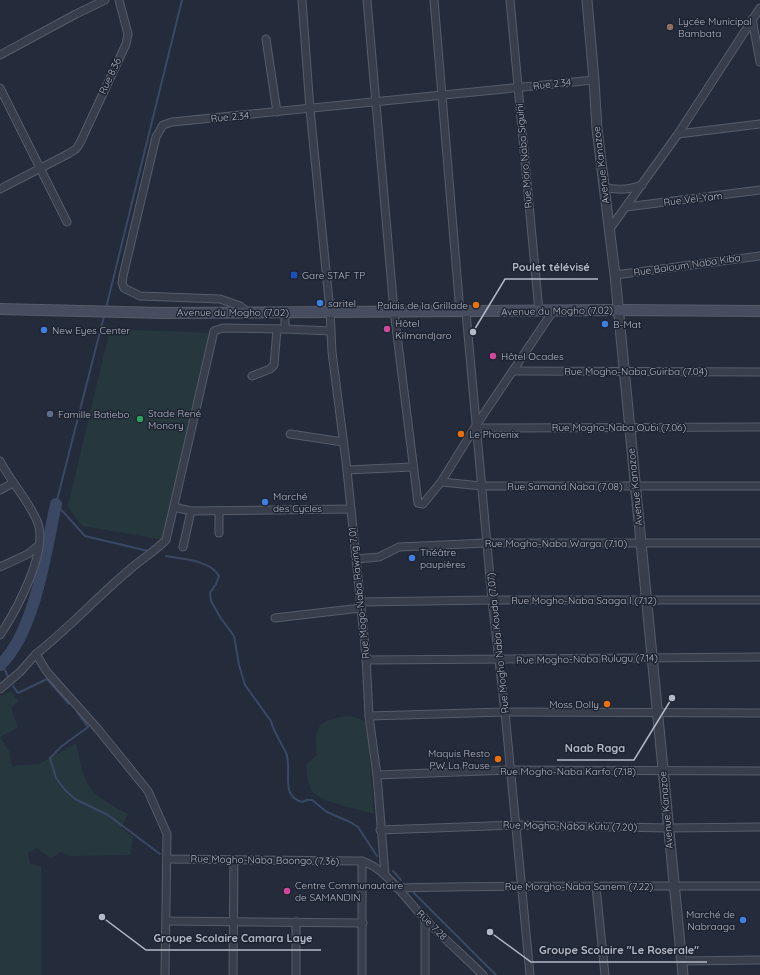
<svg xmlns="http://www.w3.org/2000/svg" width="760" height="975" font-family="Quicksand,sans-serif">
	<rect width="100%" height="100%" fill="#242c3c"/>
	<g fill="#26383d">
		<polygon points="110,329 211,333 165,540 82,526 68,506"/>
		<polygon points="11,691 18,701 11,709 18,727 0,737 0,697"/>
		<path d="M350 716 367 722 374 814C361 810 324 802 315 794 307 787 307 774 306 765L317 755C313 725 320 719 350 716Z"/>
		<path d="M0 738 9 751 12 766 39 764 76 743C86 790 86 791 128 814L121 828 133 837 130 855 70 856 61 852 51 858 37 848 28 853 30 864 41 866V975H0Z"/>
	</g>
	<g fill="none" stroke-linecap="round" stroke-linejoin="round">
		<g stroke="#3a4864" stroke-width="2">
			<polyline points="106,308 182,0"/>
			<polyline points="104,316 56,504 85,536 148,551"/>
			<path d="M166 556C182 559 210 560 219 576L216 584 210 593 211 601 220 617 234 636 239 665 245 685 271 721C274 733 281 742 286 753 293 769 279 796 302 802L307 800H312L327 812 350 822 358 827 377 856"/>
			<polyline points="2,663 8,677"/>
			<polyline points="13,686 18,693 47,679 69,704"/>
			<polyline points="77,712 88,727 62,746 50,758 56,778 65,790 75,799 108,815 160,854"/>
			<polyline points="393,871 401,880"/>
			<polyline points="414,893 496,975"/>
		</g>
		<path stroke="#3a4864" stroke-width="12" d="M0 665C35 633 46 550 56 504"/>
		<defs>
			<g id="minor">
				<polyline points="302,0 310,109 330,311 332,352 347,470 366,656 369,716 377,775 385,875"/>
				<polyline points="367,0 394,311 418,503 423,504 441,482 477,424 553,311"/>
				<polyline points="434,0 460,312"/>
				<polyline points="510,0 539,311"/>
				<polyline points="752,19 760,62"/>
				<polyline points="266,39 277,112"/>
				<polyline points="0,55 76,14 105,0"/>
				<polyline points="0,88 67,222"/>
				<polyline points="678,134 760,124"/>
				<path d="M604 187C618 191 629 190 642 185"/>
				<polyline points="0,189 68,154 76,149 80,143 126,44 128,34 119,0"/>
				<polyline points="626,207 760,190"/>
				<polyline points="609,230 678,134 760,8"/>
				<polyline points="615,275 760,256"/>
				<polyline points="248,312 240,306 220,299 140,296 124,288 122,283 123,276 156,137 163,125 172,122 594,80"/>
				<polyline points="466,312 492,600 505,712 530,975"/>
				<polyline points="285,329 331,331"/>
				<polyline points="513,371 760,372"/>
				<polyline points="252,376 270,369 274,365 277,329"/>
				<polyline points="477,428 760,427"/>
				<polyline points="290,434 343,442"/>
				<path d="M0 461C11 482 28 500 37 521 50 549 16 611 0 635"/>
				<polyline points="347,470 412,467"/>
				<polyline points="441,482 482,486 760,486"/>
				<polyline points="0,490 13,483"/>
				<polyline points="174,507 191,511 351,509"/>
				<polyline points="219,533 219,511"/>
				<polyline points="183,547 191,511"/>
				<polyline points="356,559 379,557 399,547 487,543 760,543"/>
				<polyline points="0,567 28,554 38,546"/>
				<polyline points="360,602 492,600 760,600"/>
				<polyline points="275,618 361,608"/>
				<polyline points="366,660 760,657"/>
				<polyline points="0,689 20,672 36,654"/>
				<polyline points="369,716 505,712 760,713"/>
				<polyline points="377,775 511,770 760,771"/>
				<polyline points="380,830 514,825 668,828 760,827"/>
				<path d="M167 859 362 861C386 868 408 902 425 919 443 938 464 956 483 975"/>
				<polyline points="362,861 362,975"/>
				<polyline points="596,887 605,975"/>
				<path d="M397 888C518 885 639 886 760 886"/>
				<polyline points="166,921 363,923"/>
				<polyline points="682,961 760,960"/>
				<path d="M165 975 167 834 148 791 97 728 47 672 36 654C69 628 96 598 128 571 140 560 154 552 166 540L214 331 223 328 285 329V312"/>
				<polyline points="233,975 234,860"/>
				<polyline points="296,975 296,922"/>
				<polyline points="425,975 425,920"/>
			</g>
			<polyline id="tertiary" points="587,0 594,80 597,129 615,275 683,975"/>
			<polyline id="secondary" points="0,309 164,313 618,310 760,311"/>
		</defs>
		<use href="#minor" stroke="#565c6a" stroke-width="9"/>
		<use href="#tertiary" stroke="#565c6a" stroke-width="11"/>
		<use href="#secondary" stroke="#565c6a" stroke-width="12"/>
		<use href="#minor" stroke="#383e4c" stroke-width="7"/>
		<use href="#tertiary" stroke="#383e4c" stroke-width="9"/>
		<use href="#secondary" stroke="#464d5f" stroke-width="10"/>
	</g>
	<circle fill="#8d6e63" stroke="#1d2331" stroke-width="1.5" cx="670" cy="27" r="4"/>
	<rect fill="#1a4fb4" stroke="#1d2331" stroke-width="1.5" x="290" y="271" width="8" height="8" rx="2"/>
	<g fill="#3f7fe0" stroke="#1d2331" stroke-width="1.5">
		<circle cx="320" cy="303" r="4"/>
		<circle cx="605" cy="324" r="4"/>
		<circle cx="44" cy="330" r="4"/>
		<circle cx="265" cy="502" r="4"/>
		<circle cx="412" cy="558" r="4"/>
		<circle cx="743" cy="920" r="4"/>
	</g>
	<g fill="#e8710a" stroke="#1d2331" stroke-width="1.5">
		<circle cx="476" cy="305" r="4"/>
		<circle cx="461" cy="434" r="4"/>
		<circle cx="607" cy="704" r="4"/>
		<circle cx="498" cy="759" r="4"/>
	</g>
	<g fill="#d1479c" stroke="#1d2331" stroke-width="1.5">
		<circle cx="387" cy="329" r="4"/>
		<circle cx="493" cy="356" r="4"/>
		<circle cx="287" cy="891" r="4"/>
	</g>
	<circle fill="#5c6f8a" stroke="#1d2331" stroke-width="1.5" cx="50" cy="414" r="4"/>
	<circle fill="#2e9e5b" stroke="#1d2331" stroke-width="1.5" cx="140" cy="419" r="4"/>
	<g text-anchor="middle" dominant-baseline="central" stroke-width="3" stroke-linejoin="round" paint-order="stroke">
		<g font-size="10" fill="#b4b9c7" stroke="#1d2331" text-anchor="start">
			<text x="678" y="21">Lycée Municipal<tspan x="678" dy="12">Bambata</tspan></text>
			<text x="302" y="275">Gare STAF TP</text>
			<text x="328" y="303">saritel</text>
			<text x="468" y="305" text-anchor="end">Palais de la Grillade</text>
			<text x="395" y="323">Hôtel<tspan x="395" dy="12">Kilmandjaro</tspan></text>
			<text x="613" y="324">B-Mat</text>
			<text x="52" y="330">New Eyes Center</text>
			<text x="501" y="356">Hôtel Ocades</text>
			<text x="148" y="413">Stade René<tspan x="148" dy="12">Monory</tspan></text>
			<text x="58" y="414">Famille Batiebo</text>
			<text x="469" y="434">Le Phoenix</text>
			<text x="273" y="496">Marché<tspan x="273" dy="12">des Cycles</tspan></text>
			<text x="420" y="552">Théâtre<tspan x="420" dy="12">paupières</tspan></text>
			<text x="599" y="704" text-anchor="end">Moss Dolly</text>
			<text x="490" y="753" text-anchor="end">Maquis Resto<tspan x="490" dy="12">PW La Pause</tspan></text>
			<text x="295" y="885">Centre Communautaire<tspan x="295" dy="12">de SAMANDIN</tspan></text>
			<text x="735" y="914" text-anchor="end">Marché de<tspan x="735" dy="12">Nabraaga</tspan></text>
		</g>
		<g font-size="10" fill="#b4b9c7" stroke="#1d2331">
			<text transform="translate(110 76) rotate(-65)">Rue 8.36</text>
			<text transform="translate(552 84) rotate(-6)">Rue 2.34</text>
			<text transform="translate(230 117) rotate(-5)">Rue 2.34</text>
			<text transform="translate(524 156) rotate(-95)">Rue Moro Naba Siguini</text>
			<text transform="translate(601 165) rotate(-97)">Avenue Kanazoe</text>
			<text transform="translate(693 199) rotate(-7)">Rue Vel-Yam</text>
			<text transform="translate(687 265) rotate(-8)">Rue Baloum Naba Kiba</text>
			<text transform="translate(557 311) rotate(-1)">Avenue du Mogho (7.02)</text>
			<text x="233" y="312">Avenue du Mogho (7.02)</text>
			<text x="636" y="371">Rue Mogho-Naba Guirba (7.04)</text>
			<text x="619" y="427">Rue Mogho-Naba Oubi (7.06)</text>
			<text x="565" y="486">Rue Samand Naba (7.08)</text>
			<text transform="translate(635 487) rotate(-96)">Avenue Kanazoe</text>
			<text x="556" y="543">Rue Mogho-Naba Warga (7.10)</text>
			<text transform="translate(359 593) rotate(-96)">Rue Mogo-Naba Rawing 7.01</text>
			<text x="584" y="600">Rue Mogho-Naba Saaga I (7.12)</text>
			<text transform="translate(498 643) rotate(-96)">Rue Mogho Naba Kouda (7.07)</text>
			<text transform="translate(587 659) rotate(-1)">Rue Mogho-Naba Rulugu (7.14)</text>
			<text x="568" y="771">Rue Mogho-Naba Karfo (7.18)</text>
			<text transform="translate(666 810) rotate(-95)">Avenue Kanazoe</text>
			<text transform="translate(570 826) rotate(1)">Rue Mogho-Naba Kutu (7.20)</text>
			<text transform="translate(265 860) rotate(1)">Rue Mogho-Naba Baongo (7.36)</text>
			<text x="579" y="886">Rue Morgho-Naba Sanem (7.22)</text>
			<text transform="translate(432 925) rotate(45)">Rue 7.28</text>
		</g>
	</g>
	<path fill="none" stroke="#b4b9c7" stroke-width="1.5" d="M473 332L505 279H598M672 698L634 760H557M102 917L146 950H321M490 932L531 962H707"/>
	<g fill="#b4b9c7" stroke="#1d2331" stroke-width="1.5">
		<circle cx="473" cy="332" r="4"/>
		<circle cx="672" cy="698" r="4"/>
		<circle cx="102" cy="917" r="4"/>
		<circle cx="490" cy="932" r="4"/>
	</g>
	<g font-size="11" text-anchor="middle" font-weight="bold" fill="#b4b9c7" stroke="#1d2331" stroke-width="3" stroke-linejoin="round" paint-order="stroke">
		<text x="551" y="271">Poulet télévisé</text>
		<text x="595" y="752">Naab Raga</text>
		<text x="233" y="942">Groupe Scolaire Camara Laye</text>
		<text x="619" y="954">Groupe Scolaire "Le Roserale"</text>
	</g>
</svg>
